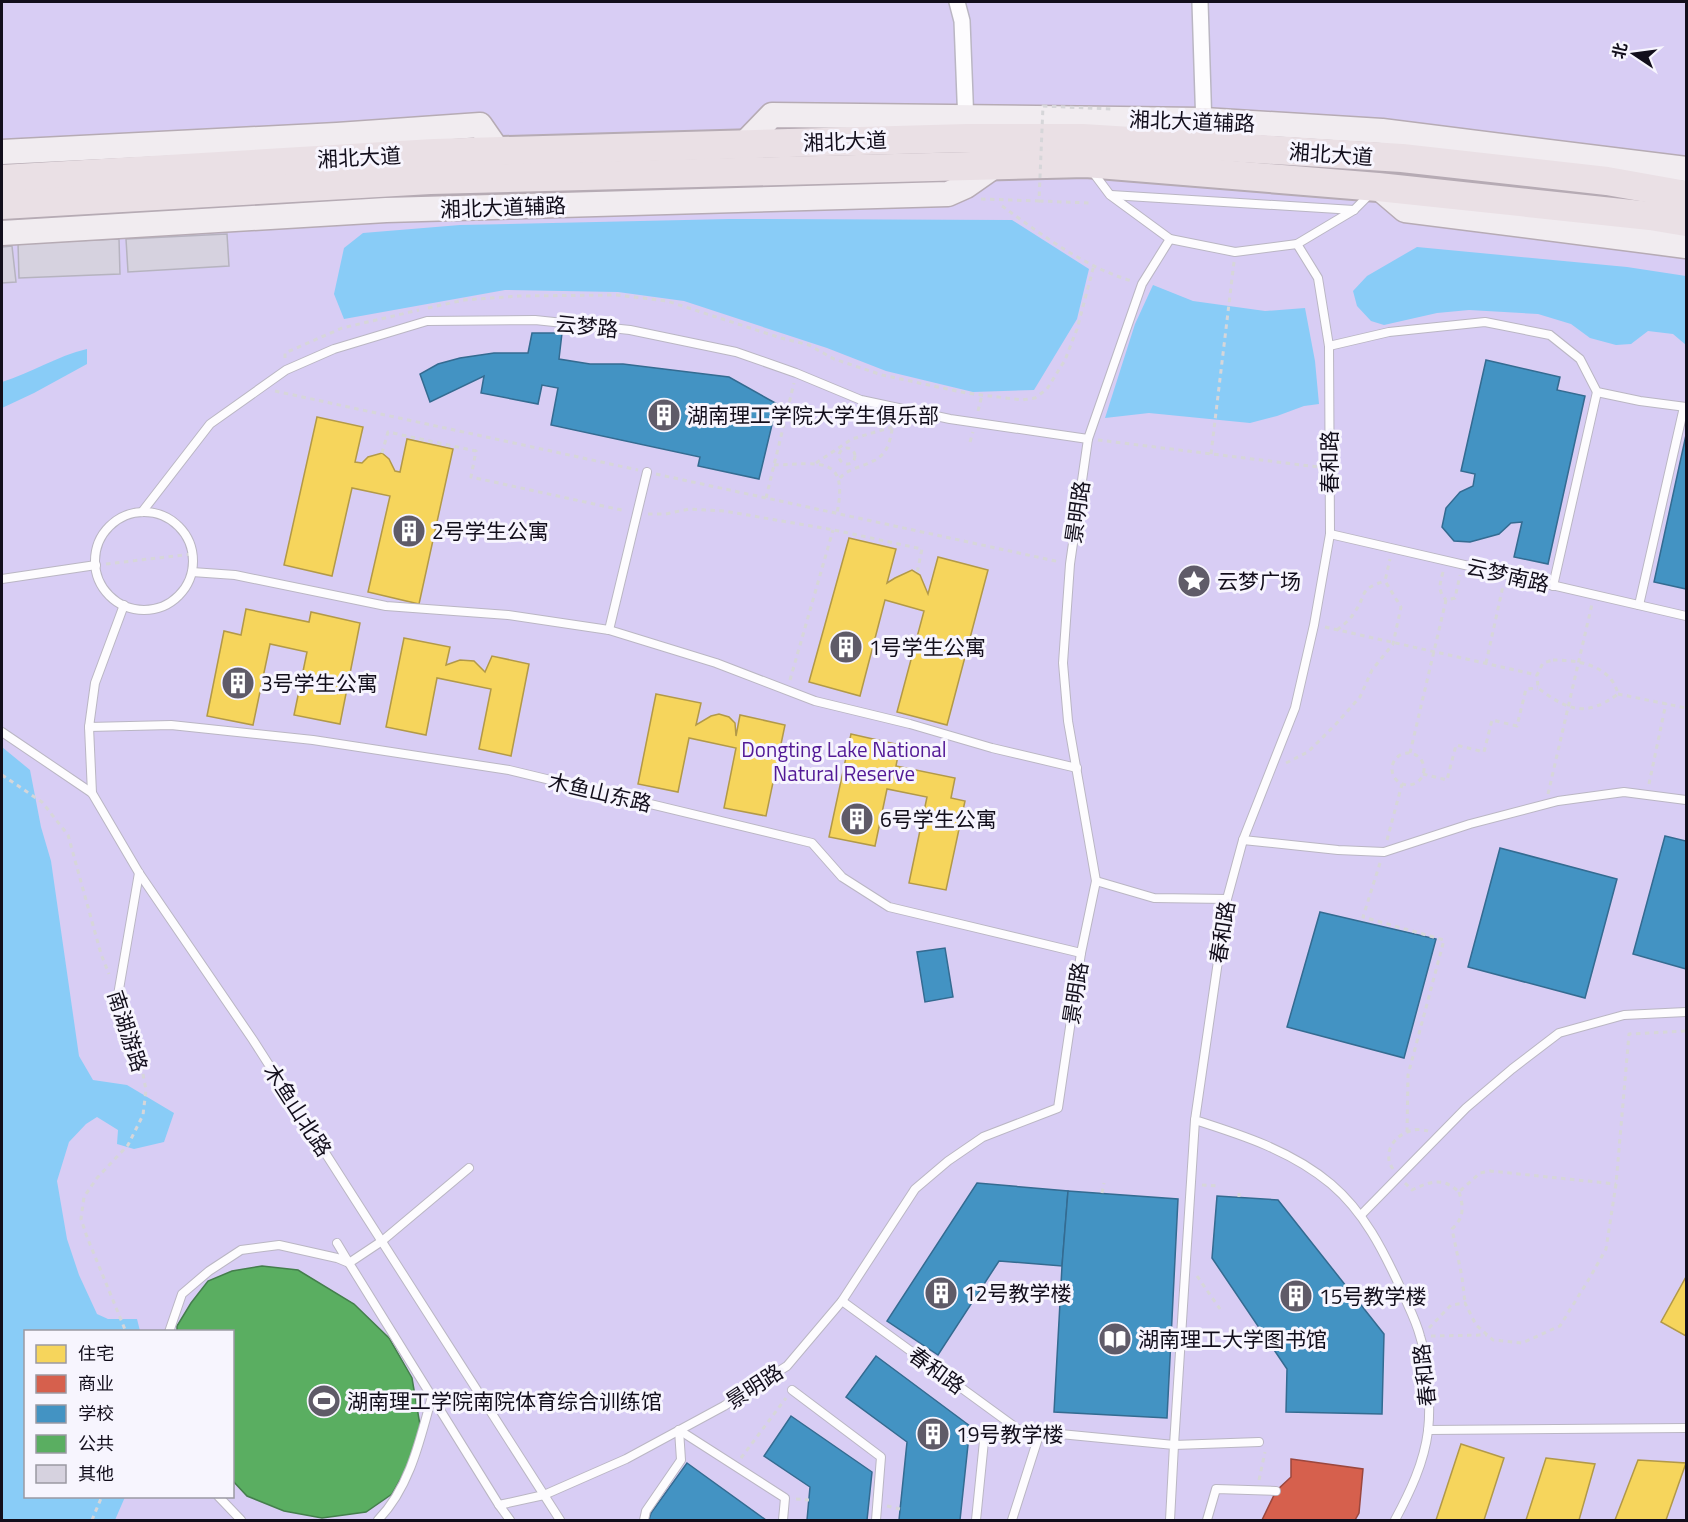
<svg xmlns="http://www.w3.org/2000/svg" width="1688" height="1522" font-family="'Titillium Web','Noto Sans SC',sans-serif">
	<rect width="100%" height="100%" fill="#efebf8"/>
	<path fill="#d8cdf4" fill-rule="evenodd" d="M2 2H1686V1520H2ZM26 1332H232V1496H26Z"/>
	<g fill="#89ccf7">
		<polygon points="729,219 1012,220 1089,269 1077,319 1034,390 973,392 886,371 827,348 684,301 618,292 505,290 344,319 334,294 344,248 363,233 460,225"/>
		<polygon points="1417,247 1627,267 1686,276 1686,345 1673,334 1648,331 1631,344 1616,345 1590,338 1571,324 1538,314 1469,310 1437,313 1384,325 1371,321 1357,306 1353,291 1367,276"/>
		<polygon points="1153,285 1193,301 1265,311 1305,308 1315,361 1319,404 1304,406 1277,416 1250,423 1149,413 1105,418 1135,324"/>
		<path d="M87 349V364L34 393 2 408V382C31 373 57 356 87 349Z"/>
		<polygon points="2,747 30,770 41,827 51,861 79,1056 93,1080 127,1085 174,1113 164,1142 134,1149 117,1144 118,1130 97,1117 86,1124 69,1142 57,1181 67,1239 79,1275 97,1314 108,1319 137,1319 140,1331 26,1332 26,1496 125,1497 115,1520 2,1520"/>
	</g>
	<g fill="#f6d55c" stroke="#b29948" stroke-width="1.5">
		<polygon points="317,417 363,427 355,462 362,463 368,457 382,453 389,459 395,471 400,472 407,439 453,449 419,604 368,592 390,496 352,488 332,576 284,565"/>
		<polygon points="849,538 896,549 887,583 895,578 912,570 920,575 928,594 938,557 988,570 947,725 897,712 924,611 885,600 860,696 809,682"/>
		<polygon points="246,609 309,622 311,612 360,623 340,724 294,715 307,652 270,644 253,725 207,716 224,631 241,635"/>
		<polygon points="404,638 450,647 446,665 460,660 474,661 485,672 492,656 529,664 511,756 479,749 491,689 437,678 426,735 386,727"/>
		<polygon points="656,694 701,703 696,725 711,716 719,714 729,717 735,723 736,736 740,715 785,725 766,816 724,808 736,748 689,738 678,792 638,784"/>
		<polygon points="851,734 900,745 896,766 955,778 951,798 965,801 946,890 909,883 927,797 887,789 875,846 829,837"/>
		<polygon points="1686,1277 1686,1336 1661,1322"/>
		<polygon points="1461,1444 1504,1458 1484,1520 1436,1520"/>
		<polygon points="1546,1458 1595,1464 1579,1520 1526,1520"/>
		<polygon points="1638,1460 1686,1463 1666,1520 1615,1520"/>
	</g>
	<polygon fill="#d6604d" stroke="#9b473e" stroke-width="1.5" points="1291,1459 1363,1469 1359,1513 1355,1520 1262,1520 1276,1491 1291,1477"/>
	<g fill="#4393c3" stroke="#346b91" stroke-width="1.5">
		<polygon points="532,333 562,333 559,359 590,364 623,364 729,377 777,404 759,479 698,466 700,457 551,425 558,388 542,385 538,404 481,393 484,376 430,402 420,374 438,364 460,358 494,353 528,353"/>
		<polygon points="1486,360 1560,377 1557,390 1585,396 1548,564 1514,557 1522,522 1511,523 1499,534 1470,542 1454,541 1442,527 1446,508 1460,492 1473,486 1475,474 1461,471"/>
		<polygon points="1686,435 1686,589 1654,582"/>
		<polygon points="1665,836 1686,841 1686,969 1633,954"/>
		<polygon points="1500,848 1617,879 1585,998 1468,967"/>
		<polygon points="1320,912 1436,939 1404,1058 1287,1027"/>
		<polygon points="945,948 953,997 925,1002 917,952"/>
		<polygon points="977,1183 1068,1191 1062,1266 999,1261 938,1355 887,1321"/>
		<polygon points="1068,1191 1178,1199 1167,1418 1054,1412 1062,1266"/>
		<polygon points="1217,1196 1278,1200 1384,1334 1382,1414 1286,1412 1287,1369 1212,1258"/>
		<polygon points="876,1356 970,1426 960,1520 899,1520 907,1442 846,1397"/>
		<polygon points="791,1416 872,1472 867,1520 807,1520 810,1487 764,1456"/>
		<polygon points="687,1463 766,1520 649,1520 651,1513"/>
	</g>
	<polygon fill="#5aae61" stroke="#447e4c" stroke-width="1.5" points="262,1266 298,1270 354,1304 389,1338 412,1378 420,1425 412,1458 392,1494 366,1512 322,1518 284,1511 247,1496 232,1480 232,1332 177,1332 177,1326 191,1303 208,1281 232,1271"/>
	<g fill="#d6d2df" stroke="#b6b3bf" stroke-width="1.5">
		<polygon points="227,234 229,266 128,272 126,239"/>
		<polygon points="119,239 120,274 19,278 18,243"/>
		<polygon points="12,246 16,282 2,283 2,247"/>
	</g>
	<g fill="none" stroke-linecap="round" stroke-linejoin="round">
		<defs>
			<g id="lane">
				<polyline points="1092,171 1110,195 1170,239 1235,252 1297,244 1354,210 1371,193"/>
				<polyline points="1111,195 1354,210"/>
				<path d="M1297 244 1318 278 1329 346 1330 534 1314 625 1295 708 1243 840 1227 899 1195 1120C1242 1135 1292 1151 1331 1184 1364 1212 1383 1250 1401 1289 1407 1304 1416 1320 1420 1336 1428 1360 1431 1405 1428 1431 1424 1463 1410 1492 1395 1520"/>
				<polyline points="1329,346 1389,332 1485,322 1550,335 1580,359 1597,392 1640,401 1686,407"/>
				<polyline points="142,512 210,424 286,370 334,349 427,321 535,320 630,330 736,352 796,373 861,400 950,419 1088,439"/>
				<circle cx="144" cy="561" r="49"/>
				<polyline points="1330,534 1686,616"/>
				<polyline points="192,572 235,575 386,606 508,615 609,630 716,663 815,701 910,724 992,748 1077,768"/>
				<polyline points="2,579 96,565"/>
				<polyline points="1553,586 1597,392"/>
				<polyline points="124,605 95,683 89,727 171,725 313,740 509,770 812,843 842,877 889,907 1081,953"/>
				<polyline points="1639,605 1684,407"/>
				<polyline points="609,630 647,472"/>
				<polyline points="89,727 92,793"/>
				<polyline points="2,732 92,793 139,873 253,1040 560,1520"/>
				<polyline points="1243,840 1338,850 1384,852 1470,824 1558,801 1624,792 1686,800"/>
				<polyline points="1096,881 1154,898 1227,899"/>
				<polyline points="118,995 139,873"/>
				<polyline points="1195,1120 1174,1445 1259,1442"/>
				<polyline points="469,1168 382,1241 349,1263 499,1505"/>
				<polyline points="1361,1215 1466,1108 1512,1069 1559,1033 1624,1015 1686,1012"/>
				<polyline points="842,1301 1019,1430 1174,1445 1170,1520"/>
				<polyline points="169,1332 182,1294 209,1271 241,1250 279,1245 337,1258 349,1263 337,1243"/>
				<polyline points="792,1390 881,1457 876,1520"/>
				<polyline points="679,1430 785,1498 783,1520"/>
				<polyline points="1428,1430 1686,1428"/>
				<polyline points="218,1496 241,1520"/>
				<path d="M378 1520C410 1487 420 1440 432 1396"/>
				<polyline points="510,1520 499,1505 544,1495 626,1459 724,1406 787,1366 842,1301 915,1189 948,1161 983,1137 1058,1108 1081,953 1096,881 1068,721 1063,663 1070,564 1088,439 1142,284 1170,239"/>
				<polyline points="644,1520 646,1511 681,1460 679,1430"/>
				<polyline points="976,1520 984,1441"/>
				<polyline points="1012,1520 1040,1432"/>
				<polyline points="1207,1520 1216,1489 1276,1491"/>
			</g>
			<g id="street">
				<polyline points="957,2 962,21 966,124"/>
				<polyline points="1200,2 1204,128"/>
			</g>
			<g id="primary">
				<polyline points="744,144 772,115 1204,120 1382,131 1686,169"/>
				<polyline points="2,152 337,135 480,125 498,151"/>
				<polyline points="1378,187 1405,210 1686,246"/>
				<polyline points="2,233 386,210 948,194 966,186 996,165"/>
			</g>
			<g id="highway">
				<polyline points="2,179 434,153 967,138 1083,138 1402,158 1607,181 1686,195"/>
				<polyline points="2,205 430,180 1086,163 1378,187 1650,216 1686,222"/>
			</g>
		</defs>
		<use href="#lane" stroke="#bab6c3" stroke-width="10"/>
		<use href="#street" stroke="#bab6c3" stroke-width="18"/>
		<use href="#primary" stroke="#b6abb4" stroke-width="27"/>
		<use href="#highway" stroke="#b6abb4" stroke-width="32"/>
		<g stroke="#d6d6d9" stroke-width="3" stroke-dasharray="4.5 4.5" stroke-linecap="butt">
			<polyline points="1039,201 1089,203"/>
			<path d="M1002 206C1042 235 1084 267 1132 281"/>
			<polyline points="428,308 464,300 519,296 617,295 667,301 781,338 809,345 834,359 882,375 966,393 1022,400 1035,398 1047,389 1065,360 1077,329 1094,265"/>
			<polyline points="285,358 285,353 342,328 419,310"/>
			<polyline points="275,391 638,470"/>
			<polyline points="978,411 982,395"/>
			<polyline points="1098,440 1318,467"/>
			<polyline points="970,442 973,432"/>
			<circle cx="847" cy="456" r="8"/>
			<polyline points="382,453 388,432 476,451 471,477 626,511"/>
			<polyline points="1211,454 1234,262"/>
			<polyline points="816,463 852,439 892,427"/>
			<path d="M774 465C819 464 849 454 837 513"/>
			<polyline points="656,474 1060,562"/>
			<path d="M840 478C851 465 876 466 885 451 891 443 892 428 894 418"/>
			<polyline points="766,498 794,383"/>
			<polyline points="648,514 666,514 689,509 724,511 834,530 922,549 917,573"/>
			<polyline points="106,564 192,554"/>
			<path d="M1443 572C1440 584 1437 590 1446 600"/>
			<polyline points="1325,627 1537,675"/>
			<path d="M1337 630C1343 625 1350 620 1354 613 1368 594 1357 590 1385 581"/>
			<path d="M1553 660C1578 660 1611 665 1618 694 1586 718 1567 710 1538 688L1537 675 1543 663Z"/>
			<polyline points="1486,663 1503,586"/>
			<polyline points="790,680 833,530"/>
			<polyline points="1618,694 1686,708"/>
			<circle cx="1408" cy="769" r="16"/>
			<polyline points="1410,753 1446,600 1455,598 1460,575"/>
			<polyline points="1286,763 1308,752 1336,724 1360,697 1372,670 1393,644 1401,607 1385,581 1390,559"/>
			<polyline points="1423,774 1447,780 1456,745 1484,752 1492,720 1517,726 1526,689 1538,688"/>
			<polyline points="2,775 42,802 68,835 101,954 109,974"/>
			<polyline points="1649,784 1666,703"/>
			<polyline points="1548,794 1592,604"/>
			<polyline points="1387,840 1402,784"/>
			<polyline points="1380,863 1363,917 1444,940 1408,1075 1407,1132"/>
			<polyline points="120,1006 140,1059 146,1090 143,1115 128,1145 97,1178 84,1197 81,1219 87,1237 126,1332"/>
			<path d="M1393 1169C1381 1152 1396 1133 1414 1130 1418 1129 1424 1130 1428 1131"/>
			<path d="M1405 1183 1412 1190C1431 1181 1443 1177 1459 1192L1480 1173 1490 1171 1616 1184"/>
			<polyline points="1202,1185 1218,1186"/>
			<path d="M1459 1192C1464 1207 1464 1218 1452 1229L1462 1277 1465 1303"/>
			<polyline points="1102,1193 1104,1183"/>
			<polyline points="1239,1197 1239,1193"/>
			<polyline points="1197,1276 1220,1309"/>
			<polyline points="1429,1328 1451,1305 1465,1303 1476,1325 1493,1340 1522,1343 1560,1326 1589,1279 1606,1249 1616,1184 1629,1034 1686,1031"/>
			<polyline points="1431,1336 1487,1335"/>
			<polyline points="741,1458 786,1398"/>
			<polyline points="1259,1480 1265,1452"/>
			<polyline points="796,1499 809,1500"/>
			<polyline points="887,1506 900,1509"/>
			<polyline points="92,1520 102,1496"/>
		</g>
		<use href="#lane" stroke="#fdfcfe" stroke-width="8"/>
		<use href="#street" stroke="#fdfcfe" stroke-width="15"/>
		<use href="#primary" stroke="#f1ecf0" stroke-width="24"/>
		<use href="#highway" stroke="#eae0e5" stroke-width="28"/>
		<polyline stroke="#d6d6d9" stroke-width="3" stroke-dasharray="4.5 4.5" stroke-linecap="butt" points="981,199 1039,201 1043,106 1111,109"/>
	</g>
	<defs>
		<symbol id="building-disc" viewBox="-11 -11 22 22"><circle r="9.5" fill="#5f5b68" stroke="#f7f5fe"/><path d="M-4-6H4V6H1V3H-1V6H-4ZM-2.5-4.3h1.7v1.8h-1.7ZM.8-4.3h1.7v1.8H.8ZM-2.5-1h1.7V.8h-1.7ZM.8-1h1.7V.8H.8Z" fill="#fff"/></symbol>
		<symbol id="sight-disc" viewBox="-11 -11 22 22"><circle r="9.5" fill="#5f5b68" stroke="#f7f5fe"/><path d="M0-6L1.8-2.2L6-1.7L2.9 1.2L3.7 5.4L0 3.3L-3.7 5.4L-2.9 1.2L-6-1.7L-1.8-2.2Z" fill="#fff"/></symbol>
		<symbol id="library-disc" viewBox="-11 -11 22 22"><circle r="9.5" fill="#5f5b68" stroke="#f7f5fe"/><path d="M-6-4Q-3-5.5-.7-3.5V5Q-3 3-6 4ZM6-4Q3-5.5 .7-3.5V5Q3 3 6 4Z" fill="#fff"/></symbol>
		<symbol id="stadium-disc" viewBox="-11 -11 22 22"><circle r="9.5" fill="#5f5b68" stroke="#f7f5fe"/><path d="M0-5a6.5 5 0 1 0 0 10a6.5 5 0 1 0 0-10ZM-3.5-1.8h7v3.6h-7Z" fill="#fff"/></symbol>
	</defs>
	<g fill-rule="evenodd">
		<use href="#building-disc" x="645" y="396" width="38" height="38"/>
		<use href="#building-disc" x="390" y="512" width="38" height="38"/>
		<use href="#sight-disc" x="1175" y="562" width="38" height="38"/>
		<use href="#building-disc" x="827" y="628" width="38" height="38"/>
		<use href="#building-disc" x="219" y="664" width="38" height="38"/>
		<use href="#building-disc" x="838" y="800" width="38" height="38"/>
		<use href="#building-disc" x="922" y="1274" width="38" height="38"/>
		<use href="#building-disc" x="1277" y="1277" width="38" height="38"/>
		<use href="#library-disc" x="1096" y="1320" width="38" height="38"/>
		<use href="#stadium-disc" x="305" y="1382" width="38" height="38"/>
		<use href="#building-disc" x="914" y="1415" width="38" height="38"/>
	</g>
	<g text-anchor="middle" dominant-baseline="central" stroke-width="6" stroke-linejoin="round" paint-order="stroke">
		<g font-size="21" fill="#120e1b" stroke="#f7f5fe">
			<text transform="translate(1192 121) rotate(2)">湘北大道辅路</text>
			<text transform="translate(845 141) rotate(-2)">湘北大道</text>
			<text transform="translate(1331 154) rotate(4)">湘北大道</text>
			<text transform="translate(359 157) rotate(-3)">湘北大道</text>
			<text transform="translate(503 207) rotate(-2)">湘北大道辅路</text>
			<text transform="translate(587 326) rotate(6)">云梦路</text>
			<text transform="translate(1329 462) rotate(-90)">春和路</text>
			<text transform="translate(1077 512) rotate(-82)">景明路</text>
			<text transform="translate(1508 575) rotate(13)">云梦南路</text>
			<text transform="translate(600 792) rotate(13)">木鱼山东路</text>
			<text transform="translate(1222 932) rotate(-81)">春和路</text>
			<text transform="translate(1075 993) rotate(-81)">景明路</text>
			<text transform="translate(128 1031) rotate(72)">南湖游路</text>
			<text transform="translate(298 1110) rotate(57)">木鱼山北路</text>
			<text transform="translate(937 1370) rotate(36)">春和路</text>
			<text transform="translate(1424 1375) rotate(-96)">春和路</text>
			<text transform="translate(754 1386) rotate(-33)">景明路</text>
		</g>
		<g font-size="21" fill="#120e1b" stroke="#f7f5fe" text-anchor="start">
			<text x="687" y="415">湖南理工学院大学生俱乐部</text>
			<text x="432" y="531">2号学生公寓</text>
			<text x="1217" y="581">云梦广场</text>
			<text x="869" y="647">1号学生公寓</text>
			<text x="261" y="683">3号学生公寓</text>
			<text x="880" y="819">6号学生公寓</text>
			<text x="964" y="1293">12号教学楼</text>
			<text x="1319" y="1296">15号教学楼</text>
			<text x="1138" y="1339">湖南理工大学图书馆</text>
			<text x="347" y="1401">湖南理工学院南院体育综合训练馆</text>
			<text x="956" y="1434">19号教学楼</text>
		</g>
		<g font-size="21" fill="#521996" stroke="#f7f5fe">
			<text x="844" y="749">Dongting Lake National<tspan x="844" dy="24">Natural Reserve</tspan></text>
		</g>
	</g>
	<rect width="1688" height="1522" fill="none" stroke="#120e1b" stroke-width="6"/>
	<rect x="24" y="1330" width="210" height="168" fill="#f7f5fe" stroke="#9b99a3" stroke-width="1.5"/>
	<rect x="36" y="1345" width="30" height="18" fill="#f6d55c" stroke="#9b99a3" stroke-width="1.5"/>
	<text x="78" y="1360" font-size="18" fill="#120e1b">住宅</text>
	<rect x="36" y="1375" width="30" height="18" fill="#d6604d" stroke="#9b99a3" stroke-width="1.5"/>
	<text x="78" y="1390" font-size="18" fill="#120e1b">商业</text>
	<rect x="36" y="1405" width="30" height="18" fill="#4393c3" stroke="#9b99a3" stroke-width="1.5"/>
	<text x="78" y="1420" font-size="18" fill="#120e1b">学校</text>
	<rect x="36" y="1435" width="30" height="18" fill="#5aae61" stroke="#9b99a3" stroke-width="1.5"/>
	<text x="78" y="1450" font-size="18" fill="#120e1b">公共</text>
	<rect x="36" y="1465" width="30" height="18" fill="#d6d2df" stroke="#9b99a3" stroke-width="1.5"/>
	<text x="78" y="1480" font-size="18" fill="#120e1b">其他</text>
	<g transform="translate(1634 54) rotate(283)" stroke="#f7f5fe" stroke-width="4.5" paint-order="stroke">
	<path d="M0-4.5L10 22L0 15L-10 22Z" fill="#120e1b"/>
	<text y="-9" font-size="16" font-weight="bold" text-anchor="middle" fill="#120e1b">北</text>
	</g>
</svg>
